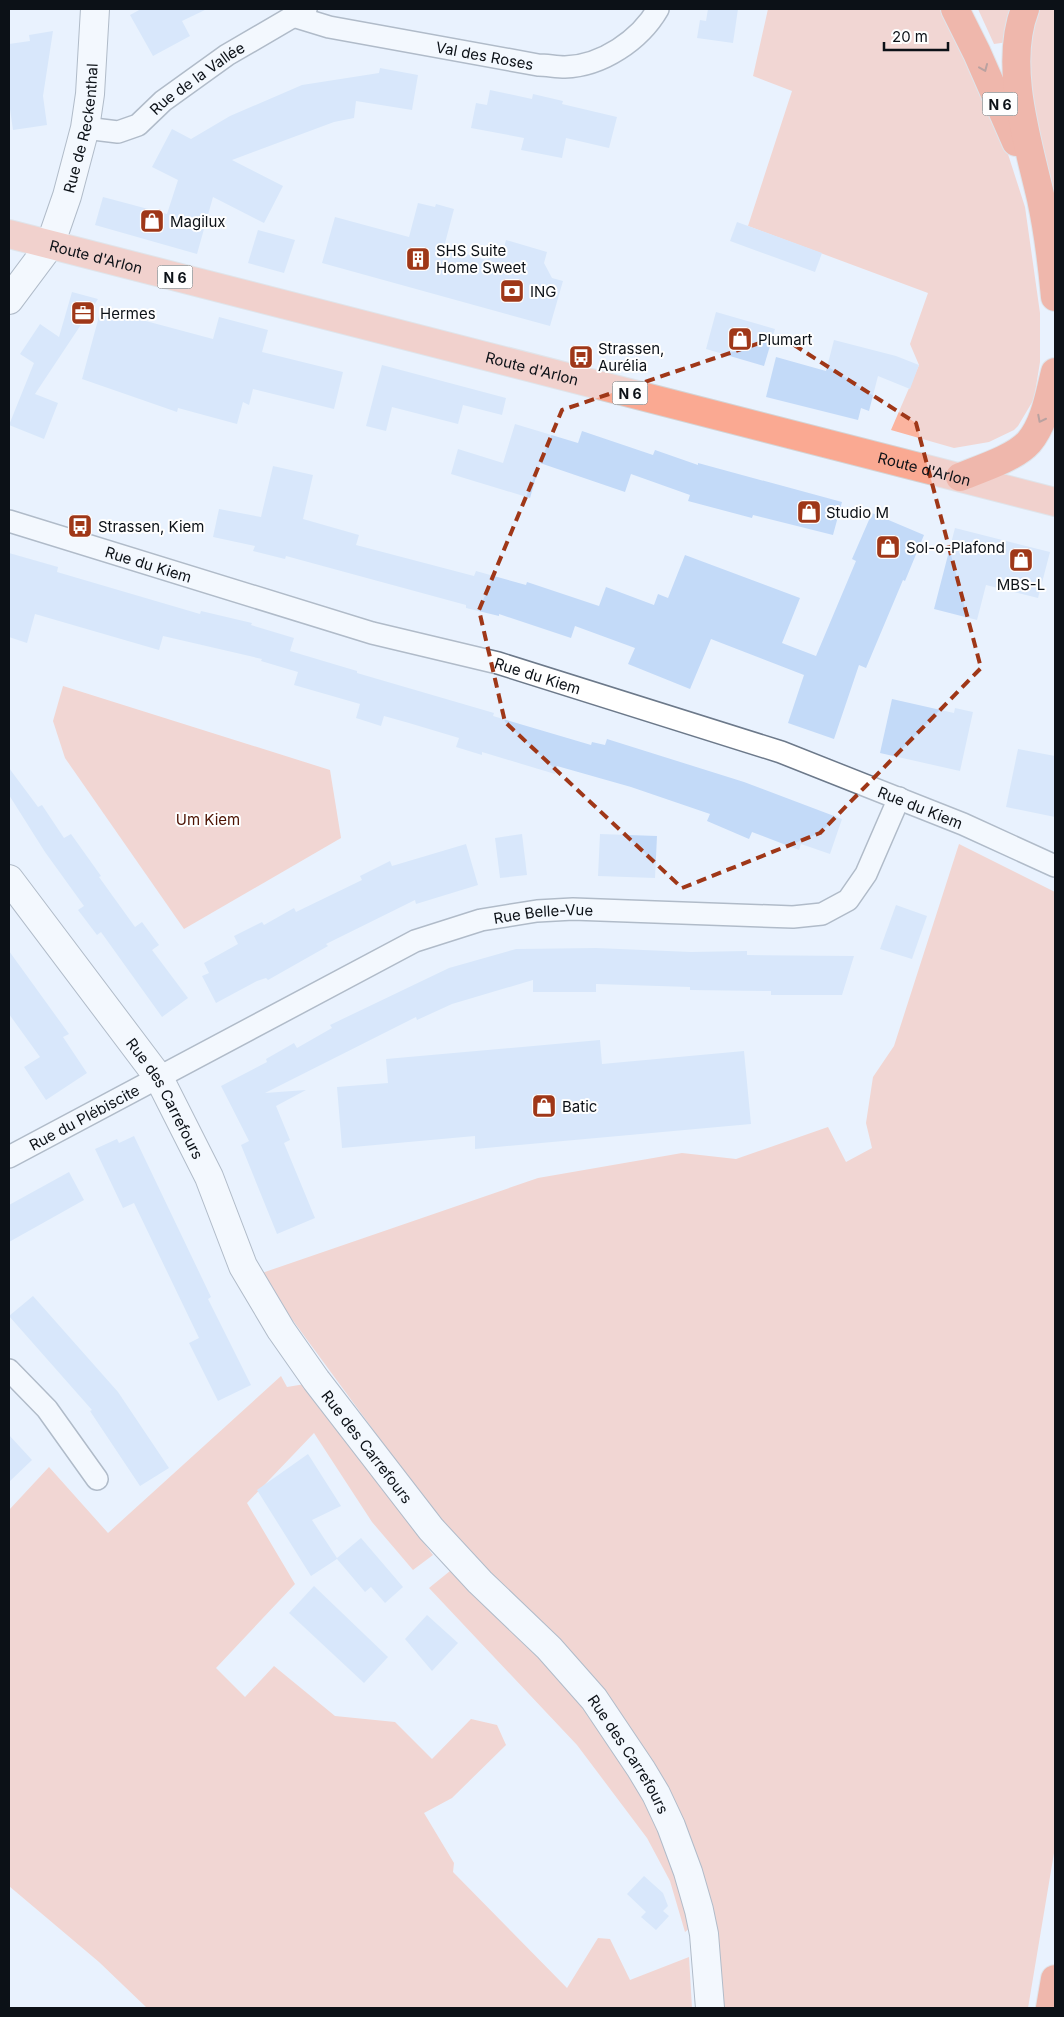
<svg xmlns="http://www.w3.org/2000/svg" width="1064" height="2017" font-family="Inter,sans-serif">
	<rect width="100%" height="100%" fill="#e9f2fe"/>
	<g fill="#fbb49f">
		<polygon points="768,9 943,9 1007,151 1025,207 1040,313 1040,362 1034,399 1018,426 1014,430 989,442 954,448 891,430 919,365 910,344 928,293 748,226 792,91 753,76"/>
		<polygon points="978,9 1017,9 1008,42 994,44"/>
		<polygon points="1035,9 1055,9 1055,196 1031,110 1026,53"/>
		<polygon points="63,686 330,770 341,838 184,929 65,758 53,721"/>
		<polygon points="959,844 1055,892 1055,1847 1028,2008 723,2008 723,1991 702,1871 654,1766 452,1537 269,1288 262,1273 538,1178 682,1153 736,1159 828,1127 846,1162 872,1148 866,1123 873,1077 894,1046"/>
		<polygon points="281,1376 287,1387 305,1384 433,1555 413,1570 372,1522 314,1433 247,1503 295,1584 216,1668 245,1697 274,1666 335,1716 395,1722 432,1759 471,1719 497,1725 506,1745 452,1798 424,1813 454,1863 453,1872 567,1988 598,1938 610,1939 630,1980 689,1957 692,2008 147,2008 99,1962 9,1886 9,1510 49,1467 108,1533"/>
		<polygon points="450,1571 540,1657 613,1744 642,1792 669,1852 690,1928 685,1932 670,1881 647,1838 577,1745 429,1588"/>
	</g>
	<g fill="#c3daf8">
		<polygon points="141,9 207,9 182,21 190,36 153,56 130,15"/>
		<polygon points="708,9 738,9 733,43 697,38 700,20 706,21"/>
		<polygon points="53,31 43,96 47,125 13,130 9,102 9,44 30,41 29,35"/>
		<polygon points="380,68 418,75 412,110 356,101 354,118 334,122 232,160 283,186 264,223 213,197 197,254 95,225 103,197 167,214 178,180 152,167 172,129 191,139 230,116 302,85 379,73"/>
		<polygon points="490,90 532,99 533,94 563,101 562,104 617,117 609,148 566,138 562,158 521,150 524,138 471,128 476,103 487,105"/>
		<polygon points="418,203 435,207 436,204 454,209 444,247 486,260 503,251 506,240 547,252 544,263 552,278 563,281 550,326 322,263 335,217 409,237"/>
		<polygon points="737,222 822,253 815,272 730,241"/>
		<polygon points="258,230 295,240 284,273 248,263"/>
		<polygon points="72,292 98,299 35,394 58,403 44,439 9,425 34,363 20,354 40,324 59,337"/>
		<polygon points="101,309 213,339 219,317 268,330 262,352 343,372 334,409 253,389 249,405 243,402 237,424 178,408 177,412 82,379"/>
		<polygon points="716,312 775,329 764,366 706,349"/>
		<polygon points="834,340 896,356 919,365 910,389 878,376 869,411 861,408 858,420 766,397 776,357 826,371"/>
		<polygon points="382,365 506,398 502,415 463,405 458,424 392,407 386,431 366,426"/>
		<polygon points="515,424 578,443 582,431 653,455 655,450 698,465 698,463 842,502 833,535 753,515 752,518 688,501 690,495 631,474 625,492 540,463 530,498 451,474 458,449 503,463"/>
		<polygon points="273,466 313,475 303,519 359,535 356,545 474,576 476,571 526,585 527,582 599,606 606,587 654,605 658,594 668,598 685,555 800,598 782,643 816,656 856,561 852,559 872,513 924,535 905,581 903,580 866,668 859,665 834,739 788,723 804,675 711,639 690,689 628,664 635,648 575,626 571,638 499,614 499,616 466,608 466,605 286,556 285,559 253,551 255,546 213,537 219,509 261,517"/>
		<polygon points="955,528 1050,552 1038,598 986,585 977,620 934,609"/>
		<polygon points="9,553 58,567 57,572 200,614 201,611 252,623 251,625 294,638 290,651 357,671 357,673 494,713 493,716 591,745 592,742 605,745 607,739 744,782 842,819 830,854 801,844 799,850 752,832 749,839 707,821 710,814 631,787 557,766 555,774 482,752 482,755 456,747 459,738 409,723 384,716 381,726 356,718 360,704 294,685 298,672 261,661 262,659 163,636 159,650 35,614 27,643 9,637"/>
		<polygon points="892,699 954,713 955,708 973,712 960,771 880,753"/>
		<polygon points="1018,749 1055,756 1055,817 1006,807"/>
		<polygon points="9,768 38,807 42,805 64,838 71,834 101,876 99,877 135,927 142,922 159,945 152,950 188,998 162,1017 101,932 97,935 78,910 84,906 45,852 9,795"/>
		<polygon points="522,834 527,875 500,878 495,838"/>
		<polygon points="600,834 657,836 655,878 598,876"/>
		<polygon points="466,844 478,885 416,904 415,900 326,944 328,946 268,980 266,978 257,981 216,1003 202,976 209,973 204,963 238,944 234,936 262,922 264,925 294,908 296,912 362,880 360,876 390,861 392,866"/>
		<polygon points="896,905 927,916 912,959 880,949"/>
		<polygon points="596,948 691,952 747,951 747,955 854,956 842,995 771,995 771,991 690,990 690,987 596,984 596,992 533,992 533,980 452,1004 417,1020 416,1017 265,1093 306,1090 276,1106 290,1140 284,1143 315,1218 277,1234 241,1145 249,1141 221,1086 267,1062 266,1059 294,1043 297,1048 332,1028 330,1025 449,968 516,949"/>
		<polygon points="9,951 69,1034 63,1037 87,1073 46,1100 24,1067 40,1057 9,1014"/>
		<polygon points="600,1040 602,1064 744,1051 751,1124 475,1149 475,1136 342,1148 337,1087 388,1083 386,1059"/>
		<polygon points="134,1136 211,1297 208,1299 251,1385 218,1401 189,1343 199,1338 134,1203 123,1208 95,1149 117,1139 119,1143"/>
		<polygon points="69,1172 84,1200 9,1242 9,1205"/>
		<polygon points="33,1296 118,1392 169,1468 140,1486 90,1411 92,1410 9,1316"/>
		<polygon points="9,1435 32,1460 9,1482"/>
		<polygon points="308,1454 341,1506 312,1520 337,1558 361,1538 403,1587 385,1603 371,1587 365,1592 337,1559 311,1576 257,1490"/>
		<polygon points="314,1586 388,1657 364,1683 289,1613"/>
		<polygon points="427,1615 458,1643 432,1671 405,1639"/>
		<polygon points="644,1876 663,1893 668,1906 663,1911 669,1916 656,1930 641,1917 646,1912 627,1894"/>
	</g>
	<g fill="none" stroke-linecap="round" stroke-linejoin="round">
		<defs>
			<g id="street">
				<path id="s1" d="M293 16 329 27 538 65C547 65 556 67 565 67 602 66 640 40 658 9"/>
				<path id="s2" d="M85 128 118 132 138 125 163 101 227 55 306 9"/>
				<path id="s3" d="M9 521 372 633 498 663 781 752 963 824 1055 866"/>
				<path id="s4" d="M9 1157 415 941 481 920 537 911 573 909 793 917 822 914 848 900 866 874 899 798"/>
				<polyline points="9,1370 47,1409 97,1479"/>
			</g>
			<g id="secondary">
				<path id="s5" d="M9 300 50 245 67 196 85 128 90 94 95 9"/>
				<path id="s6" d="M9 879 159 1078 209 1177 243 1266 281 1330 316 1380 431 1529 480 1582 549 1648 594 1699 641 1769 656 1794 671 1826 688 1872 699 1910 704 1934 710 2008"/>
			</g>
			<g id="primary">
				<path id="s7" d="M9 234 1055 502"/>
			</g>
			<g id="highway">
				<polyline points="955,9 977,53 1016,142"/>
				<path d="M1025 9C1003 66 1028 142 1041 199 1048 232 1052 264 1055 297"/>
				<path d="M960 477C980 469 1015 458 1029 442 1045 423 1049 395 1055 372"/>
				<polyline points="1050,2008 1055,1979"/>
			</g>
		</defs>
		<use href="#street" stroke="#6c798a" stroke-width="24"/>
		<use href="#secondary" stroke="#6c798a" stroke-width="30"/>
		<use href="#primary" stroke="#d3d4d5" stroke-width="30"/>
		<use href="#highway" stroke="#d3d4d5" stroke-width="30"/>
		<use href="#street" stroke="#fff" stroke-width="21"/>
		<use href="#secondary" stroke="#fff" stroke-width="28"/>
		<use href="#primary" stroke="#faa992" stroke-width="28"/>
		<use href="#highway" stroke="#f76f49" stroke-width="28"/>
	</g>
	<defs><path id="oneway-chevron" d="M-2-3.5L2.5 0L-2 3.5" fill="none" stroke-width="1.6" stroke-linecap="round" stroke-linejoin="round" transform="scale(1.25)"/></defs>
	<g stroke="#824030">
		<use href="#oneway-chevron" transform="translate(984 68) rotate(67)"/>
		<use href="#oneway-chevron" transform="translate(1041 419) rotate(117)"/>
	</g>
	<path d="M0 0H1064V2017H0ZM780 336 916 423 981 668 820 833 682 888 505 722 479 610 562 410Z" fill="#e9f2fe" fill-opacity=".55" fill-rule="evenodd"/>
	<path fill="none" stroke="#9f3718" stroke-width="4" stroke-dasharray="10 6" stroke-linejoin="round" d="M780 336 916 423 981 668 820 833 682 888 505 722 479 610 562 410Z"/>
	<defs>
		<symbol id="shop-square" viewBox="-11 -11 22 22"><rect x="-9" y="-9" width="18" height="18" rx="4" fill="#9f3718" stroke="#fefefe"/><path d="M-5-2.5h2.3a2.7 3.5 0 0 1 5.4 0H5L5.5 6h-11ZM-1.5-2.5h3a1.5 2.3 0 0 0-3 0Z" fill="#fff"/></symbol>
		<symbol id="building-square" viewBox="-11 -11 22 22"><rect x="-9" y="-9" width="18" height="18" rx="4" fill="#9f3718" stroke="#fefefe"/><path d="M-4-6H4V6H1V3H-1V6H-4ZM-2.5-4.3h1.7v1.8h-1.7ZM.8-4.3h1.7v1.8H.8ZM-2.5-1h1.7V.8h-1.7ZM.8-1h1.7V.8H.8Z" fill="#fff"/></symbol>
		<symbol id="bank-square" viewBox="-11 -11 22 22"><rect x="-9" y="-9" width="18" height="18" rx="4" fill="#9f3718" stroke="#fefefe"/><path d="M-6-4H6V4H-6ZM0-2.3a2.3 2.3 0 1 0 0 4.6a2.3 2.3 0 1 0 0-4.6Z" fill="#fff"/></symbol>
		<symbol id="office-square" viewBox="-11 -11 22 22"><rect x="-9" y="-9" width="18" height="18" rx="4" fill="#9f3718" stroke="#fefefe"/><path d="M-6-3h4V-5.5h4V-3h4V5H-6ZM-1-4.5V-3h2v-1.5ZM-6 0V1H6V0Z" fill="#fff"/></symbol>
		<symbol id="bus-square" viewBox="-11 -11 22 22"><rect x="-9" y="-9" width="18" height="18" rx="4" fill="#9f3718" stroke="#fefefe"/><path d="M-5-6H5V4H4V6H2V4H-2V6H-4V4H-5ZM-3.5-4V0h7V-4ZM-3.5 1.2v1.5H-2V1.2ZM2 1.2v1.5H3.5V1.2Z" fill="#fff"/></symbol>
	</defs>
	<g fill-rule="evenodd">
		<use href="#shop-square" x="138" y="207" width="28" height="28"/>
		<use href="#building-square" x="404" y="245" width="28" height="28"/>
		<use href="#bank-square" x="498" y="277" width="28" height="28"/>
		<use href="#office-square" x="69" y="299" width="28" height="28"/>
		<use href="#shop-square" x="726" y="325" width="28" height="28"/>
		<use href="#bus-square" x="567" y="343" width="28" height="28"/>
		<use href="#shop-square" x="795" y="498" width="28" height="28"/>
		<use href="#bus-square" x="66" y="512" width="28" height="28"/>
		<use href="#shop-square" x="874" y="533" width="28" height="28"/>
		<use href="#shop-square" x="1007" y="546" width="28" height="28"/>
		<use href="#shop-square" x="530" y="1092" width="28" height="28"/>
	</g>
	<g text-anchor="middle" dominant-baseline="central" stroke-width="4" stroke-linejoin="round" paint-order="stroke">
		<g fill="#fefefe" stroke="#55585c" stroke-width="1">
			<rect x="982.5" y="92.5" width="35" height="23" rx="4"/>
			<rect x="157.5" y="265.5" width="35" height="23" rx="4"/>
			<rect x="612.5" y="381.5" width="35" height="23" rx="4"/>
		</g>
		<g font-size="14" font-weight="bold" fill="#0c1117">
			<text x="1000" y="104">N 6</text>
			<text x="175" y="277">N 6</text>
			<text x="630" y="393">N 6</text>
		</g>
		<g font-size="15" fill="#0c1117" stroke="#fefefe">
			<text stroke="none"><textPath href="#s1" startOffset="196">Val des Roses</textPath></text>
			<text stroke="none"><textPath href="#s2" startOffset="130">Rue de la Vallée</textPath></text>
			<text stroke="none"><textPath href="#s5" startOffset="190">Rue de Reckenthal</textPath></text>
			<text stroke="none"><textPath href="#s7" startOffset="90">Route d'Arlon</textPath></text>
			<text stroke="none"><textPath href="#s7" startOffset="540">Route d'Arlon</textPath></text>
			<text stroke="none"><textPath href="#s7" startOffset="945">Route d'Arlon</textPath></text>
			<text stroke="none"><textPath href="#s3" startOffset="146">Rue du Kiem</textPath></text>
			<text stroke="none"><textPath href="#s3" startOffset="551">Rue du Kiem</textPath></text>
			<text stroke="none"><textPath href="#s3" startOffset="956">Rue du Kiem</textPath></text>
			<text stroke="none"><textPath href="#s4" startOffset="592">Rue Belle-Vue</textPath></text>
			<text stroke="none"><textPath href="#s6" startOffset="270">Rue des Carrefours</textPath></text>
			<text stroke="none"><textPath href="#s4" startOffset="85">Rue du Plébiscite</textPath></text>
			<text stroke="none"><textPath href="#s6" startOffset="675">Rue des Carrefours</textPath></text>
			<text stroke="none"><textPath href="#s6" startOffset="1080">Rue des Carrefours</textPath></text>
		</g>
		<g font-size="15" fill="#0c1117" stroke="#fefefe" text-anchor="start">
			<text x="170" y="221">Magilux</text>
			<text x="436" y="250">SHS Suite<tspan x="436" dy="17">Home Sweet</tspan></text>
			<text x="530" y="291">ING</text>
			<text x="100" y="313">Hermes</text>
			<text x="758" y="339">Plumart</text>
			<text x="598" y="348">Strassen,<tspan x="598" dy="17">Aurélia</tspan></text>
			<text x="826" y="512">Studio M</text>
			<text x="98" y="526">Strassen, Kiem</text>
			<text x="906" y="547">Sol-o-Plafond</text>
			<text x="1021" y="584" text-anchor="middle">MBS-L</text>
			<text x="562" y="1106">Batic</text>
		</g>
		<g font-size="15" fill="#4c1202" stroke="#fefefe">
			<text x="208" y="819">Um Kiem</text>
		</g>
	</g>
	<rect width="1064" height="2017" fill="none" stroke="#0c1117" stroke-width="20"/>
	<path d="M884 42v8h64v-8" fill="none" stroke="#0c1117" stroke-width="2.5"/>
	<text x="892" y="42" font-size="15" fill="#0c1117" stroke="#fefefe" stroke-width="4" paint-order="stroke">20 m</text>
</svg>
